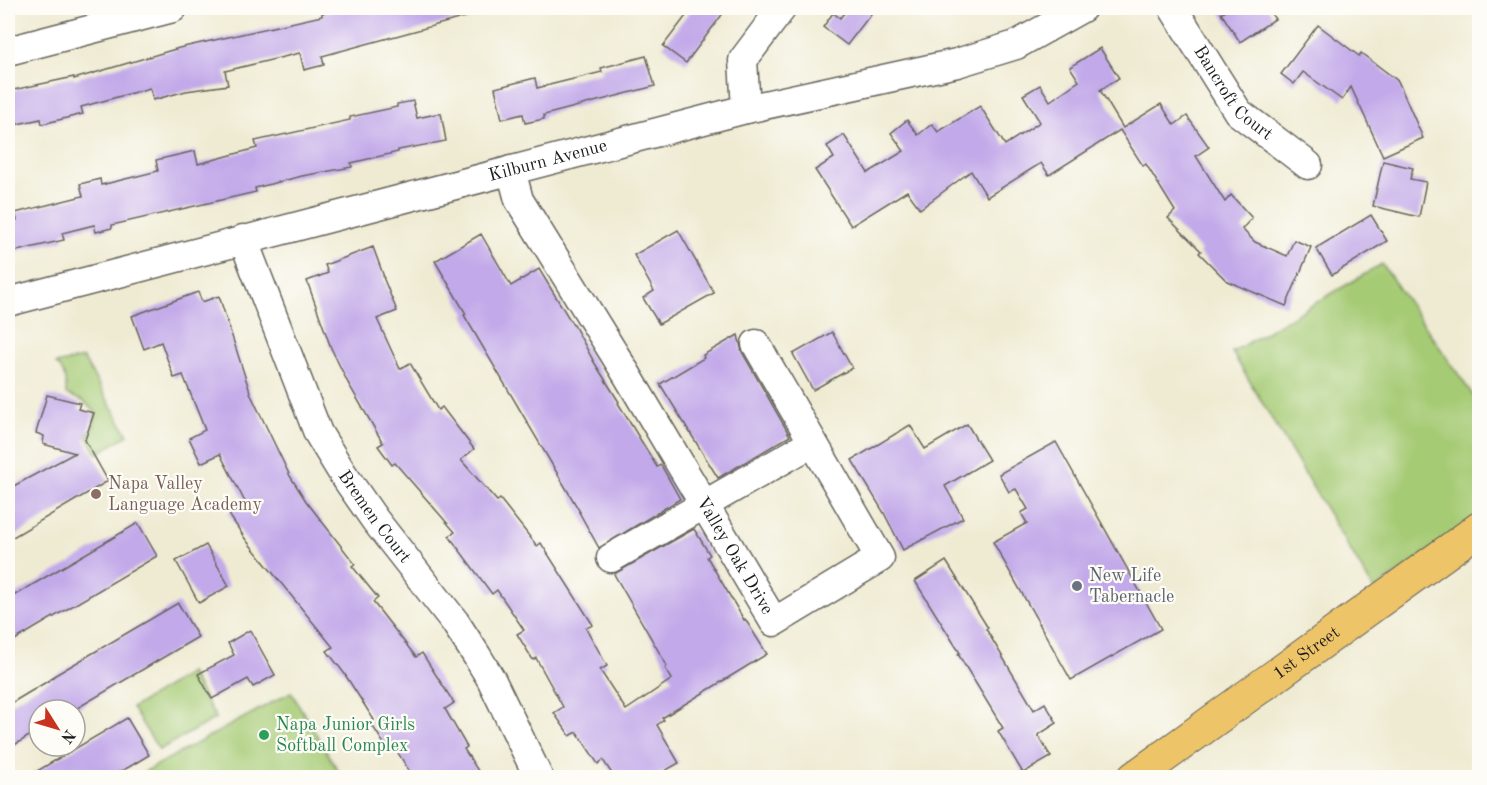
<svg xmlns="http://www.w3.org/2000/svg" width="1487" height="785" font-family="'Old Standard TT',serif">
	<rect width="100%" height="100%" fill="#fdfcf7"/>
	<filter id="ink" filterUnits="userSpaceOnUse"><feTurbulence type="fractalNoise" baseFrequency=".0167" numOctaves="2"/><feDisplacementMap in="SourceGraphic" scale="12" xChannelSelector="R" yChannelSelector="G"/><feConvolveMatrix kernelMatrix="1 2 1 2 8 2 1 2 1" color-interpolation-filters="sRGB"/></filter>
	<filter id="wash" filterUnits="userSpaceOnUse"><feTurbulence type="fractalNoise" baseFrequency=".008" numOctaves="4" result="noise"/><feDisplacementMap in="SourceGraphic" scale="24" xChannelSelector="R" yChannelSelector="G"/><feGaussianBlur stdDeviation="1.35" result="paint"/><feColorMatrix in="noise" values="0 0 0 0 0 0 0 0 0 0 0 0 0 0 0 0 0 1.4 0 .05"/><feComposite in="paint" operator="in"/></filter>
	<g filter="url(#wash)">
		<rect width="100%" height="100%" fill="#efebd3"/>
		<g fill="#a6cb75" stroke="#617448" stroke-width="1.5">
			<polygon points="1382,264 1479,404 1479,515 1374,590 1232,352"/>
			<path d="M83 358 128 435 97 454 86 434 93 429 96 413 83 401 66 394C66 382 66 372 56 364Z"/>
			<polygon points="190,673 216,718 159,750 132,708"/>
			<polygon points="291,692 342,777 135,777"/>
		</g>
		<g id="blocks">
			<g fill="#c2a9e9">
				<polygon points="344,8 476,8 477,14 322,56 324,65 304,70 300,53 225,71 228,85 186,91 153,100 150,88 81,107 83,114 42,124 41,119 8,126 8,91 74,77 74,79 179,48 322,16 322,13"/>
				<polygon points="692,8 727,8 686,63 663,46"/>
				<polygon points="848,8 863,8 871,14 847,45 823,27 833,13 840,18"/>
				<polygon points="1230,8 1267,8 1275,19 1240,42 1221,13"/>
				<polygon points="1318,25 1359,56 1361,53 1398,81 1423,138 1383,156 1351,87 1342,100 1303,72 1294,84 1281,74"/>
				<polygon points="1100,48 1119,78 1100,90 1123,128 1161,104 1174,125 1187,116 1209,147 1196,156 1225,202 1231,195 1252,218 1242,229 1255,242 1287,256 1294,240 1311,247 1286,306 1227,281 1199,253 1201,251 1168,218 1175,211 1146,164 1143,166 1120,130 1049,175 1041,163 987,197 971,171 920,209 907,191 851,226 815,170 834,158 827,146 844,135 868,173 904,151 891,133 907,120 918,135 932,124 938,132 980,106 1005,145 1040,122 1023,95 1040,85 1050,101 1079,81 1070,67"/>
				<polygon points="646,56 655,86 544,115 544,119 525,123 523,114 502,119 495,88 535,78 537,88 602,72 601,68"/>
				<polygon points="413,101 417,118 441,113 446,141 398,150 398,152 351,163 352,167 302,176 255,188 256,192 112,225 112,228 96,232 94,225 62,233 64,240 8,253 8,222 17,220 15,213 83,196 80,184 100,179 101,185 158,171 156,160 195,151 198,164 257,148 255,141 350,120 350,117 397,107 397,104"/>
				<polygon points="1383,161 1413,168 1410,179 1426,182 1419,217 1373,206"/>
				<polygon points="1371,215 1387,241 1332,275 1316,248"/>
				<polygon points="678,230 714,293 659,324 643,298 654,291 634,255"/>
				<polygon points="481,234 511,286 539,269 573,325 574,325 594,362 619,402 618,403 657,467 661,465 680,499 599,548 579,512 580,512 464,315 466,314 435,261"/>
				<polygon points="373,247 384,277 383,277 397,311 377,319 400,369 410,363 438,410 442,407 474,449 461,460 497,501 500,499 537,546 541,543 593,625 586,628 607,666 600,670 626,710 672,679 665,668 667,666 614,574 694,529 710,555 707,557 744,620 745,619 767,654 662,718 664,720 657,725 679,763 654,777 614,777 603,760 598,764 577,732 570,736 554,713 563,707 536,658 533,660 517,634 524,630 497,590 492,594 449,536 455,532 395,463 392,465 378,446 383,443 348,383 331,348 307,281 328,273 325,265"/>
				<polygon points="198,292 202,302 219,296 251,395 290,476 306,501 355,564 352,566 378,598 373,602 416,657 422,653 454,703 445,709 467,747 464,749 482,777 413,777 392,743 386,747 370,722 374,720 344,673 327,651 333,647 246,540 228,513 245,502 220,454 201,463 189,438 205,430 183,375 174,378 161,342 144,349 132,316"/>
				<polygon points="832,332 852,368 813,390 793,354"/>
				<polygon points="738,335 742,352 790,436 718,478 660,384 704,358 703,355"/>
				<polygon points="47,395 80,403 78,409 94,413 85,440 108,481 8,540 8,489 75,453 43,444 44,436 36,433"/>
				<polygon points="967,424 989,460 945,486 963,518 903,550 884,513 852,460 910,425 925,449"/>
				<polygon points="1056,442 1161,629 1071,680 993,542 1027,523 1021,513 1028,509 1016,489 1009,492 999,474"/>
				<polygon points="138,523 157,556 8,644 8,599"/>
				<polygon points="206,545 229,586 199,603 176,561"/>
				<polygon points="946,561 988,628 986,629 1034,710 1045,703 1057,723 1038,735 1051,757 1023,773 998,731 1003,728 958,654 960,653 915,581"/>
				<polygon points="178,603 198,637 74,710 39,710 39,730 8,749 8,705 53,678 52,677"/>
				<polygon points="250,630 275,675 253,687 248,679 212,699 198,674 234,655 228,643"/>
				<polygon points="127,718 149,755 129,767 109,777 27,777"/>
			</g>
		</g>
	</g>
	<g filter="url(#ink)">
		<use href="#blocks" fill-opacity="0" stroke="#66645c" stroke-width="1.5"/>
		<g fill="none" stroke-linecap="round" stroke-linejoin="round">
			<defs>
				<g id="minor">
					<path id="s1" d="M1173 8 1238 112 1308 165"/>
					<polyline points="8,51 173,8"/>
					<polyline points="746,109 743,60 782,8"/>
					<path id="s2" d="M511 170 519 200 626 373 774 622 880 558 756 344"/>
					<path id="s3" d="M243 239 318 433 343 474 375 520 455 622 477 656 491 679 539 778"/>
					<path id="s4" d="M8 302 746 109 957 63 1016 45 1082 8"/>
					<polyline points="611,558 812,443"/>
				</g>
				<g id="major">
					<path id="s5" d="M1134 778 1480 528"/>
				</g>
			</defs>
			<use href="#minor" stroke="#66645c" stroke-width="31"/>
			<use href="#major" stroke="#66645c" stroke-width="35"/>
			<use href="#minor" stroke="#fff" stroke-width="28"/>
			<use href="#major" stroke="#eec469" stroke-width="33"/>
		</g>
	</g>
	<circle fill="#8d6e63" stroke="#fdfcf7" stroke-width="2" cx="96" cy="494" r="6"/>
	<circle fill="#6b7280" stroke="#fdfcf7" stroke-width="2" cx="1077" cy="586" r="6"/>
	<circle fill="#2e9e5b" stroke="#fdfcf7" stroke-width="2" cx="264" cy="735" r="6"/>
	<g text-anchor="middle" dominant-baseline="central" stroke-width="4.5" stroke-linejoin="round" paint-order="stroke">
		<g font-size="18" fill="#1c1c1c" stroke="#fdfcf7">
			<text stroke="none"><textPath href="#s1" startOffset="105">Bancroft Court</textPath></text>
			<text stroke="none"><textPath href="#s4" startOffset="558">Kilburn Avenue</textPath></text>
			<text stroke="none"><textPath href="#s3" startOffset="309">Bremen Court</textPath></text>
			<text stroke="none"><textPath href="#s2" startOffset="447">Valley Oak Drive</textPath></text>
			<text stroke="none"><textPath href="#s5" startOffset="213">1st Street</textPath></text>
		</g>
		<g font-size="18" fill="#785e54" stroke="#fdfcf7" text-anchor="start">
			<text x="108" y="484">Napa Valley<tspan x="108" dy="21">Language Academy</tspan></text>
		</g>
		<g font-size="18" fill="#5b616d" stroke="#fdfcf7" text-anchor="start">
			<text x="1089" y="576">New Life<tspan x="1089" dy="21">Tabernacle</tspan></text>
		</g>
		<g font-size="18" fill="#27864d" stroke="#fdfcf7" text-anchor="start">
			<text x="276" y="725">Napa Junior Girls<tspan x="276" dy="21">Softball Complex</tspan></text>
		</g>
	</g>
	<rect width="1487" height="785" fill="none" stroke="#fdfcf7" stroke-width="30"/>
	<g transform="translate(57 728) rotate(127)"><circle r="28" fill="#fdfcf7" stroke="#a3a29f" stroke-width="1.5"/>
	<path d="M0-4.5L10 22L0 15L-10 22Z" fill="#c8321e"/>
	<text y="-9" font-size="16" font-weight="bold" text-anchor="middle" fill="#1c1c1c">N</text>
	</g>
</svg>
